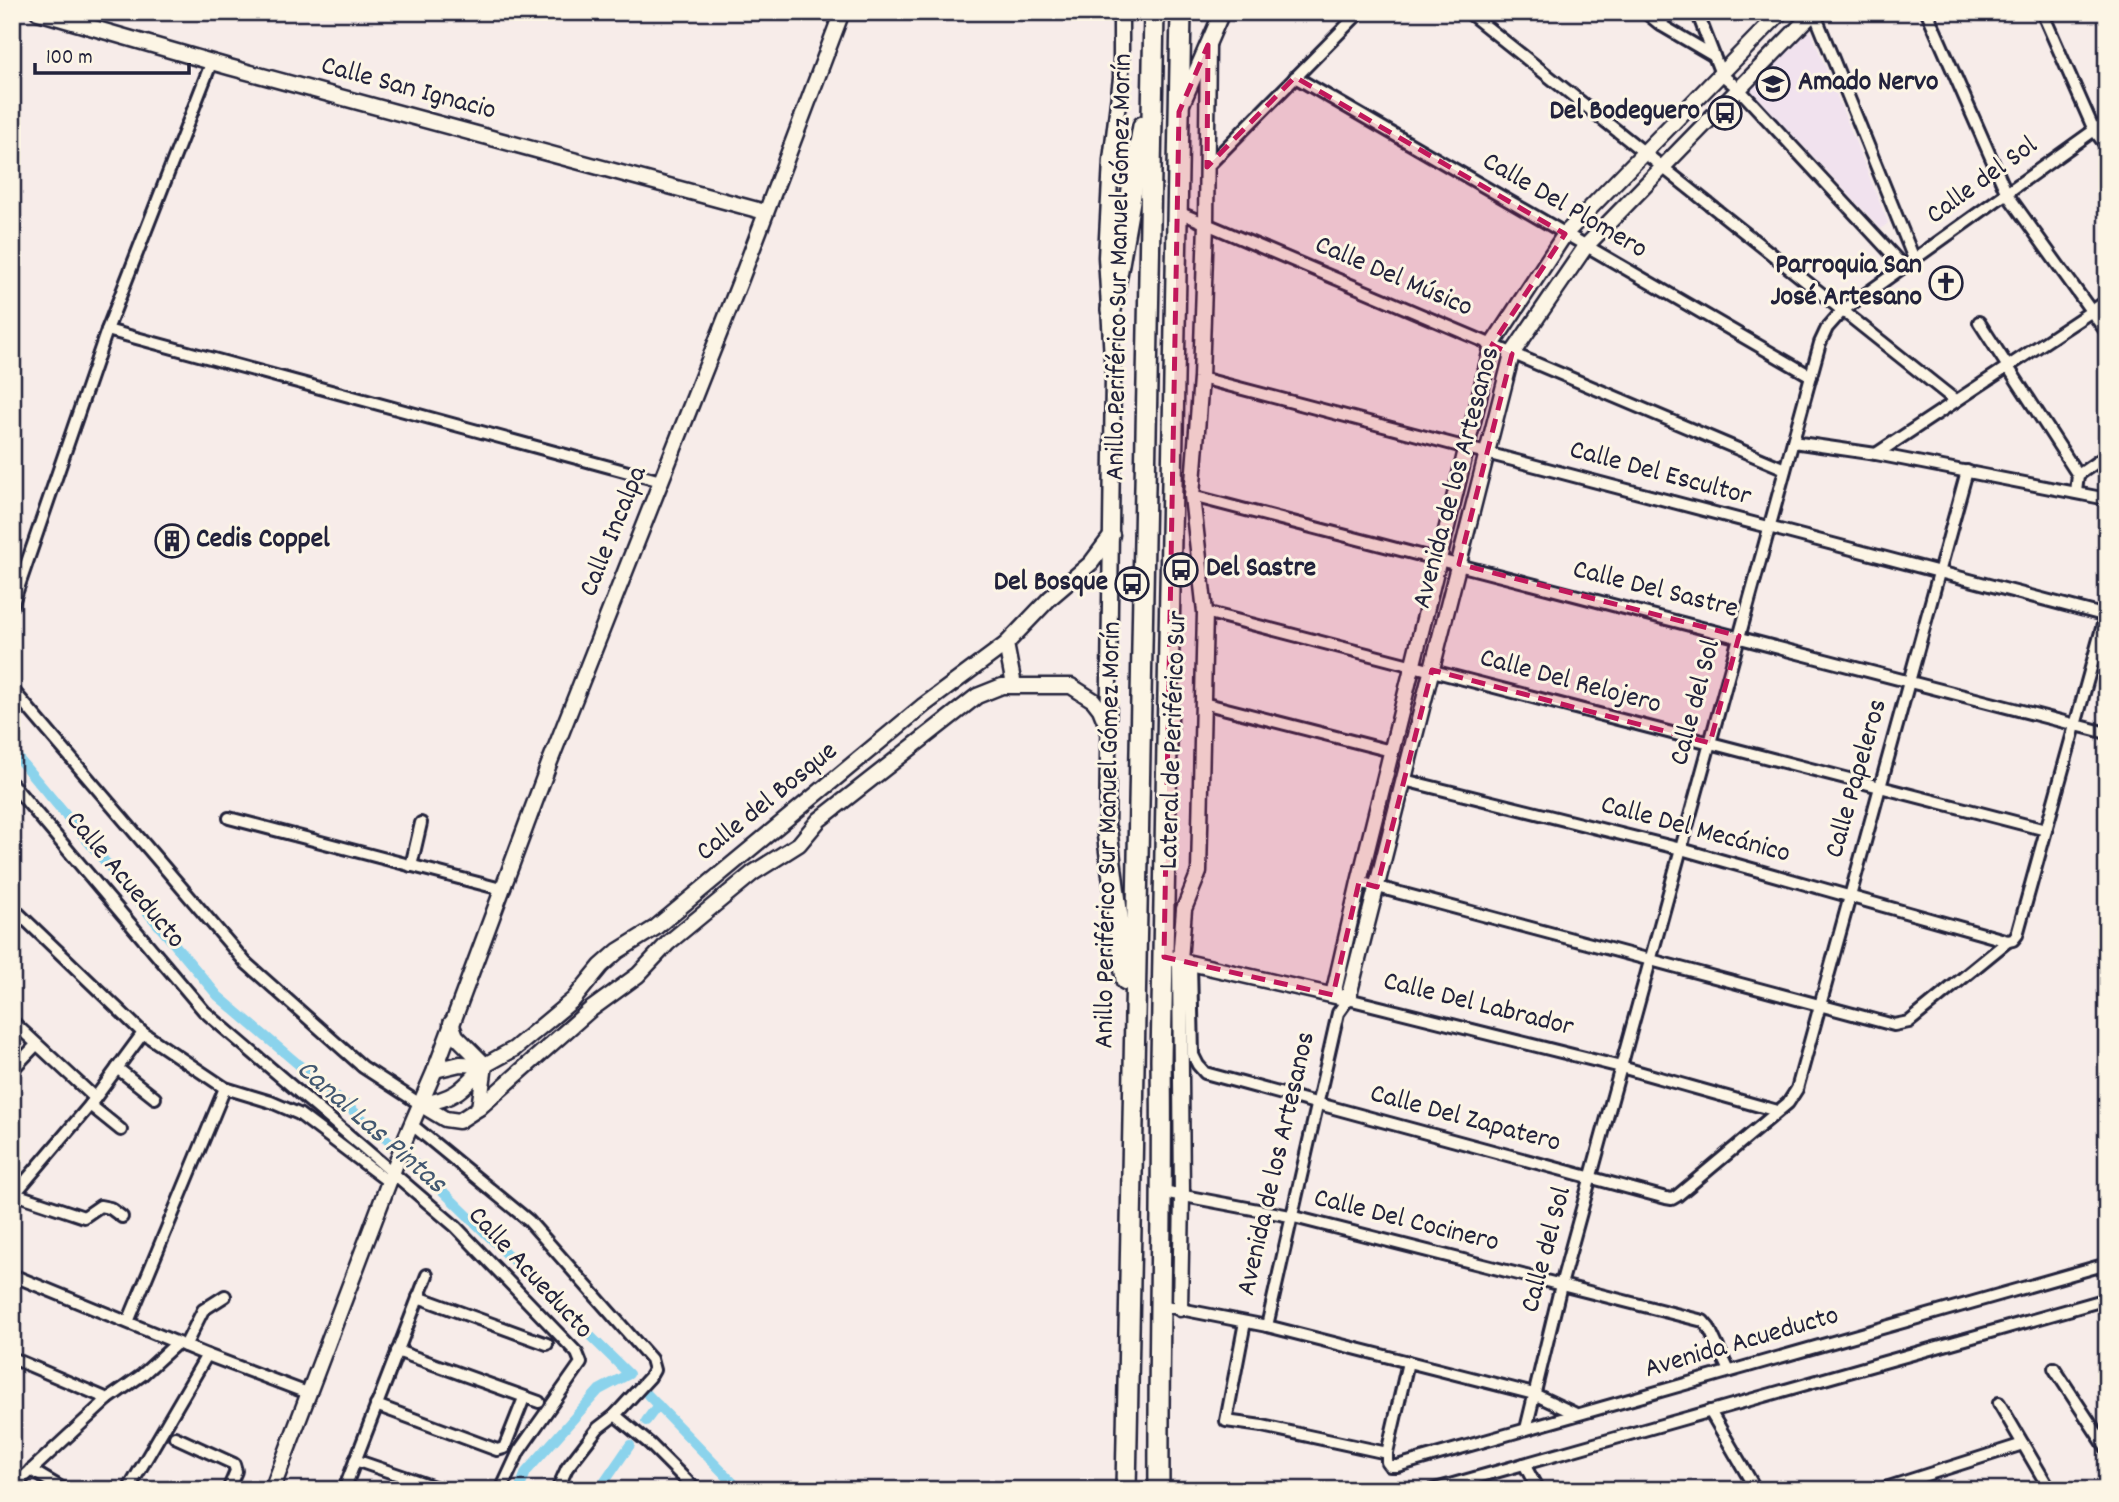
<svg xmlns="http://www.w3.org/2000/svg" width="2119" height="1502" font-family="Dekko,sans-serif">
	<rect width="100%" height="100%" fill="#f7ece9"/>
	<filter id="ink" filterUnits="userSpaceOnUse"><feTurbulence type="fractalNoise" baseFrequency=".0143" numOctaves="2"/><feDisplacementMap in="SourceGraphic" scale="14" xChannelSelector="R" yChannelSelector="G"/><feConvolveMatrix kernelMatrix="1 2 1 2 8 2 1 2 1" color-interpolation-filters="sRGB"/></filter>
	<g filter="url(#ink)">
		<polygon fill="#f1e2ee" points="1810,29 1888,223 1881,229 1751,90"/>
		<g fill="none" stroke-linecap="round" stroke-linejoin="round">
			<g stroke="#8bd3ec" stroke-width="10">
				<polyline points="12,751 218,996 412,1161 629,1374 599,1390 526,1472 519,1490"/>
				<polyline points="648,1395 740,1490"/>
				<polyline points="646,1421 658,1405"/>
				<polyline points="599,1490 630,1445"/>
			</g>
			<defs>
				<g id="street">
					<polyline points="1468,12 1956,401"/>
					<polyline points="1645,12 1661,25 1714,56"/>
					<polyline points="1697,12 1721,74 1739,89 1904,267"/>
					<polyline points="1814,12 1914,259"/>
					<polyline points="1927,12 2007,194 2107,333"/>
					<polyline points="2042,12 2094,130 2107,147"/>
					<polyline points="1661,25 1667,12"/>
					<polyline points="1295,77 1811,376"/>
					<polyline points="1207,167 1360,12"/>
					<polyline points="1176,211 1785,469"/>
					<polyline points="1979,322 2078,475"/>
					<polyline points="107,330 661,481"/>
					<polyline points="1201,378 2107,616"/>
					<polyline points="1793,442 1876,454 2107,499"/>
					<polyline points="1876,454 2107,301"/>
					<polyline points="2076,492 2078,475 2107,455"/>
					<polyline points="1192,496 2107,733"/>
					<polyline points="12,606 107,330 212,61"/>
					<polyline points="1205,612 2046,830"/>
					<polyline points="12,689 246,963 363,1067 420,1104"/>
					<polyline points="1203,703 1391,751"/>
					<polyline points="1404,780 1681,849 2008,941 2013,940 2017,935 2107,610"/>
					<polyline points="12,784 204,1011 456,1227 577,1353 581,1363 519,1451 501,1490"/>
					<polyline points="229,818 501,889"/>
					<polyline points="411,866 421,823"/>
					<polyline points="1359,882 1894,1025 1909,1022 2008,941"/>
					<polyline points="12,907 143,1033 225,1088 271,1102 299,1114 390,1183"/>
					<polyline points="1191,963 1193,1055 1198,1065 1205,1073 1666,1198 1672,1199 1677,1196 1788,1103 1797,1089 1967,471"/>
					<polyline points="12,1021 95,1098"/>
					<polyline points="117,1068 155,1098"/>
					<polyline points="12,1070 36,1045"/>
					<polyline points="90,1105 121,1130"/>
					<polyline points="411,1124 529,1221 651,1359 654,1370 650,1377 615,1415 598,1428 567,1468 557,1490"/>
					<polyline points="1163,1192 1290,1216 1703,1321 1709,1328 1729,1371"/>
					<polyline points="15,1194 84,1217 100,1206 110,1208 122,1217"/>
					<polyline points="12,1197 90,1105 143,1033"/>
					<polyline points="12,1275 207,1355 310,1394"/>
					<polyline points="418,1297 547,1344"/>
					<polyline points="1160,1305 1267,1326 1534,1394 1576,1414"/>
					<polyline points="128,1322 225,1088"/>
					<polyline points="1245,1322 1226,1421 1262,1426 1387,1453"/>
					<polyline points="1267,1326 1338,1013 1348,999 1621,1067 1777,1111"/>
					<polyline points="185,1346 203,1310 225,1296"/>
					<polyline points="397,1351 539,1402"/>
					<polyline points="12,1358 108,1399"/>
					<polyline points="1408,1362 1387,1453 1387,1462 1390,1466 1397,1466 2107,1264"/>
					<polyline points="2054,1368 2107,1449"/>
					<polyline points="1999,1403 2050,1490"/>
					<polyline points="376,1405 497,1450 504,1448 507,1441 524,1398"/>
					<polyline points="1710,1411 1756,1490"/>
					<polyline points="615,1415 650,1444 696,1490"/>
					<polyline points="1526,1429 1561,1285 1820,343 1827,328 1842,311 2107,121"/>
					<polyline points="175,1437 234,1464 236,1471 228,1490"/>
					<polyline points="355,1460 443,1490"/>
					<polyline points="1524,1464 1538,1490"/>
					<polyline points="31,1470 65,1490"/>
					<polyline points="12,1488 108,1399 142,1375 177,1343"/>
					<polyline points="128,1490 207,1355"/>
					<polyline points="344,1490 427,1275"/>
					<polyline points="1432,1490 2107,1299"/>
					<polyline points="1879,1490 2023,1444"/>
				</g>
				<g id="secondary">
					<polyline points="38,12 229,67 765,212"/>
					<polyline points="1182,104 1222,12"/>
					<polyline points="1006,644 1014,685"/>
					<polyline points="1107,832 1113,375 1106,257 1111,160 1121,78 1121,12"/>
					<polyline points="1164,957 1348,999 1512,354 1586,246 1814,12"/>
					<polyline points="1333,995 1359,882 1492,345 1565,234 1781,12"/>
					<polyline points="451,1023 456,1036 485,1065"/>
					<polyline points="435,1070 460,1064 485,1065 514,1049 574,999 601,966 618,951 655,928 924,705 1006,644 1050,598 1091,563 1112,535"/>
					<polyline points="420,1104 445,1119 459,1121 479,1108 590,1010 638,975 668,943 753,873 799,844 819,820 977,696 1002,686 1071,686 1093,700 1100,709 1108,729"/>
					<path d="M420 1104C454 1100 463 1089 485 1065"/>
					<polyline points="479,1108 485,1065"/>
					<polyline points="1180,1309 1182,1195 1180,960 1184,909 1199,872 1205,612 1192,496 1201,378 1206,223 1208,45"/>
					<polyline points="272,1490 406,1137 435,1070 549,764 741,279 842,12"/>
				</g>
				<g id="highway">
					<polyline points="1111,310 1143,126"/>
					<polyline points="1107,832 1126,980"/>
					<polyline points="1126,1490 1154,12"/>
					<path d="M1159 1490C1158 1347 1163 1203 1161 1060L1181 12"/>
				</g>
			</defs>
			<use href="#street" stroke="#22223b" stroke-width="16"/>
			<use href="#secondary" stroke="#22223b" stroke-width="19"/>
			<use href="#highway" stroke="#22223b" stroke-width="24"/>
			<use href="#street" stroke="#fcf5e5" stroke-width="10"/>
			<use href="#secondary" stroke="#fcf5e5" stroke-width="14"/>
			<use href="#highway" stroke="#fcf5e5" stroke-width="19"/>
		</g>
	</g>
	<path fill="#c2185b" fill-opacity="0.2" stroke="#c2185b" stroke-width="5" stroke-dasharray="14 9" stroke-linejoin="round" d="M1208 45 1207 167 1295 77 1565 234 1492 345 1512 354 1459 564 1739 636 1710 743 1432 670 1377 887 1359 882 1333 995 1164 957 1179 112Z"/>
	<defs>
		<symbol id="school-ring" viewBox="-11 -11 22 22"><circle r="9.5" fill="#fcf5e5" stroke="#22223b" stroke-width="1.5"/><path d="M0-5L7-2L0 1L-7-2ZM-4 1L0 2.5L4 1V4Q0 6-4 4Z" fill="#22223b"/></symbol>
		<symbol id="bus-ring" viewBox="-11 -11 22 22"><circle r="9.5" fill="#fcf5e5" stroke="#22223b" stroke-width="1.5"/><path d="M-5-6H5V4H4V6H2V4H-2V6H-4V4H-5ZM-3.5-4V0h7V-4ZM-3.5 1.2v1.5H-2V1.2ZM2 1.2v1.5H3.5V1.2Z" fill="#22223b"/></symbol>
		<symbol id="church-ring" viewBox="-11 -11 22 22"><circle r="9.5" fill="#fcf5e5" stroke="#22223b" stroke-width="1.5"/><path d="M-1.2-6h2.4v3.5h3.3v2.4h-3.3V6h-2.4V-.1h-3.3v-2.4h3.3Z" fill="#22223b"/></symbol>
		<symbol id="building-ring" viewBox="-11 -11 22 22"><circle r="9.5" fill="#fcf5e5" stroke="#22223b" stroke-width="1.5"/><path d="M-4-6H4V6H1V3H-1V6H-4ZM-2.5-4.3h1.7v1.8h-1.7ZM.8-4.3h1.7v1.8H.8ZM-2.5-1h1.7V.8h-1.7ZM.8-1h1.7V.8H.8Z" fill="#22223b"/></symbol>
	</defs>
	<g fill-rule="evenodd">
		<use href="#school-ring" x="1754" y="65" width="38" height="38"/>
		<use href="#bus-ring" x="1706" y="94" width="38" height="38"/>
		<use href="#church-ring" x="1927" y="264" width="38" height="38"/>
		<use href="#building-ring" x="153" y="522" width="38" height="38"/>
		<use href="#bus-ring" x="1162" y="551" width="38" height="38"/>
		<use href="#bus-ring" x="1113" y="565" width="38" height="38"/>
	</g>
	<g text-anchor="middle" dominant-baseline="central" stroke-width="6" stroke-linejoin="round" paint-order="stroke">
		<g font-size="28" font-weight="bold" fill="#22223b" stroke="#fcf5e5" text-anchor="start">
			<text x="1798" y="84">Amado Nervo</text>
			<text x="1700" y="113" text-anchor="end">Del Bodeguero</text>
			<text x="1922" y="267" text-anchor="end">Parroquia San<tspan x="1922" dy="32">José Artesano</tspan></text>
			<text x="196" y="541">Cedis Coppel</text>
			<text x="1206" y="570">Del Sastre</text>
			<text x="1108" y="584" text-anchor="end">Del Bosque</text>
		</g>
		<g font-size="28" fill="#22223b" stroke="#fcf5e5">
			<text transform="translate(408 90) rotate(15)">Calle San Ignacio</text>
			<text transform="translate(1983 182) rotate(-36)">Calle del Sol</text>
			<text transform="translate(1564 207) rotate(30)">Calle Del Plomero</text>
			<text transform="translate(1121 267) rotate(-89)">Anillo Periférico Sur Manuel Gómez Morín</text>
			<text transform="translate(1393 278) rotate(23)">Calle Del Músico</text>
			<text transform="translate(1660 475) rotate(15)">Calle Del Escultor</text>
			<text transform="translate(1458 478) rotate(-75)">Avenida de los Artesanos</text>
			<text transform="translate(615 532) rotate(-68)">Calle Incalpa</text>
			<text transform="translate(1655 591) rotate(14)">Calle Del Sastre</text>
			<text transform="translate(1570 683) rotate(15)">Calle Del Relojero</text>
			<text transform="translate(1697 703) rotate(-75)">Calle del Sol</text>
			<text transform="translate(1175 740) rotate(-88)">Lateral de Periférico Sur</text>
			<text transform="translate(1858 779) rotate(-74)">Calle Papeleros</text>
			<text transform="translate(768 803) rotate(-39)">Calle del Bosque</text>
			<text transform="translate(1695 831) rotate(15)">Calle Del Mecánico</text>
			<text transform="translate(1110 835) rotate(-89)">Anillo Periférico Sur Manuel Gómez Morín</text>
			<text transform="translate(124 881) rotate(50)">Calle Acueducto</text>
			<text transform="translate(1478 1006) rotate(14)">Calle Del Labrador</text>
			<text transform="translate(1465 1120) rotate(15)">Calle Del Zapatero</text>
			<text transform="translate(1278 1164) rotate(-77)">Avenida de los Artesanos</text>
			<text transform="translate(1406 1222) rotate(14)">Calle Del Cocinero</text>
			<text transform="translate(1548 1250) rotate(-75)">Calle del Sol</text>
			<text transform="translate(529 1274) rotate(47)">Calle Acueducto</text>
			<text transform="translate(1742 1344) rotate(-16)">Avenida Acueducto</text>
		</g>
		<g font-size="30" font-style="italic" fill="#425770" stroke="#fcf5e5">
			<text transform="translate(370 1128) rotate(41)">Canal Las Pintas</text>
		</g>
	</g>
	<rect width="2119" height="1502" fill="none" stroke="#fcf5e5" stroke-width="42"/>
	<rect x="21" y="21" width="2077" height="1460" fill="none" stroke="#22223b" stroke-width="2.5" filter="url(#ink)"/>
	<path d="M35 63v10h154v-10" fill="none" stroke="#22223b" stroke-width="3.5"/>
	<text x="46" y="63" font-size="21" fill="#22223b" stroke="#fcf5e5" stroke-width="5" paint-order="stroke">100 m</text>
</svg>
